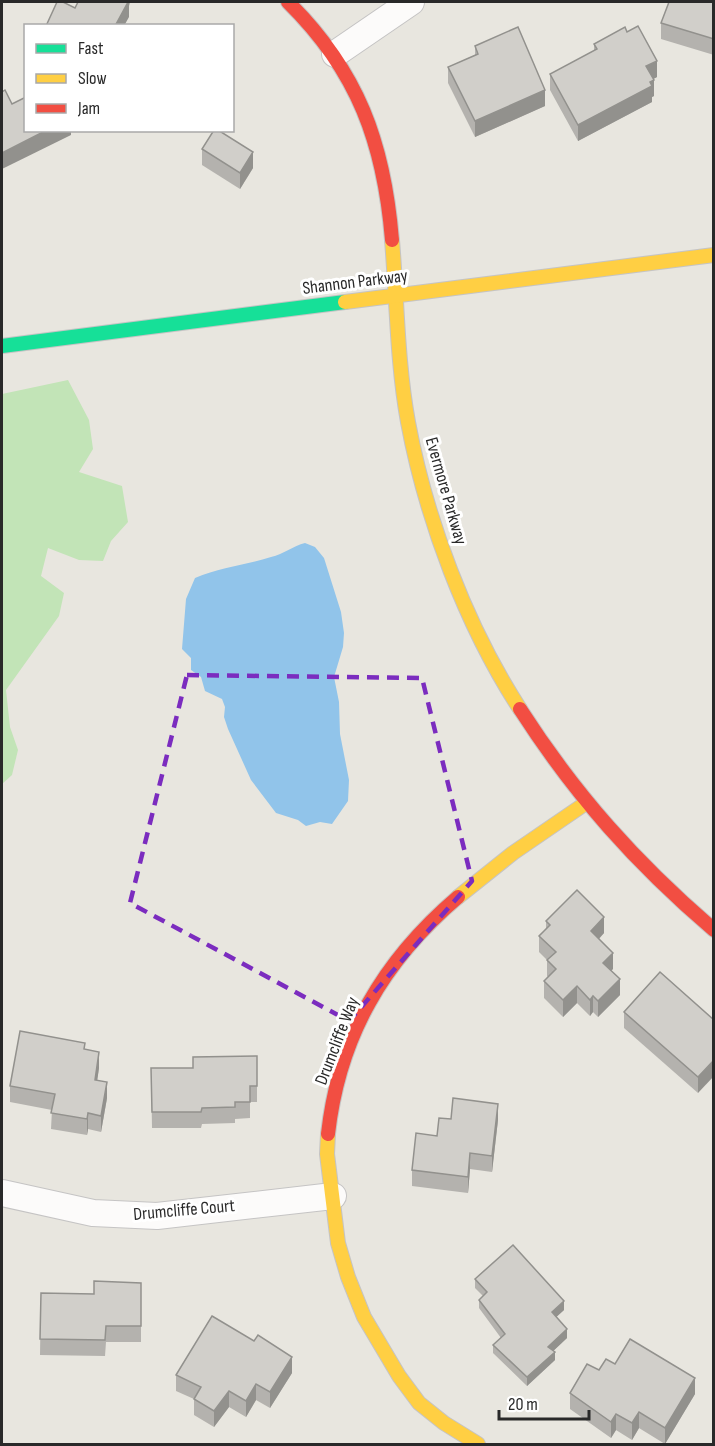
<svg xmlns="http://www.w3.org/2000/svg" width="715" height="1446" font-family="'Sofia Sans Condensed',sans-serif">
	<rect width="100%" height="100%" fill="#e8e6df"/>
	<polygon fill="#c2e4b7" points="68,380 89,420 93,449 79,472 122,486 128,522 111,541 103,561 79,560 48,548 41,576 64,593 59,616 6,690 10,727 18,750 12,775 2,784 2,394"/>
	<path fill="#91c4ea" d="M305 543 315 547 324 558 341 612 344 633 343 647 334 677 339 702 340 734 349 780 348 801 332 824 320 822 306 826 298 820 276 813 251 780 228 729 224 717 225 707 222 699 205 691 201 677 191 670V658L182 649 186 599 195 578C220 567 246 565 271 557 284 554 293 546 305 543Z"/>
	<g fill="none" stroke-linecap="round" stroke-linejoin="round">
		<defs>
			<g id="street">
				<polyline points="335,54 411,2"/>
				<polyline points="2,1193 93,1213 157,1216 333,1196"/>
			</g>
			<polyline id="fast" points="2,346 345,302"/>
			<g id="slow">
				<path d="M392 240C397 300 397 362 408 422 426 519 466 626 520 709"/>
				<polyline points="345,302 714,255"/>
				<polyline points="458,897 513,853 586,803"/>
				<polyline points="328,1134 327,1154 338,1243 348,1277 364,1317 399,1376 419,1403 444,1423 478,1444"/>
			</g>
			<g id="jam">
				<path d="M288 2C358 71 384 143 392 240"/>
				<path d="M520 709C576 796 636 863 714 930"/>
				<path d="M328 1134C339 1036 383 961 458 897"/>
			</g>
		</defs>
		<use href="#street" stroke="#c5c4c4" stroke-width="28"/>
		<use href="#fast" stroke="#c5c4c4" stroke-width="16"/>
		<use href="#slow" stroke="#c5c4c4" stroke-width="16"/>
		<use href="#jam" stroke="#c5c4c4" stroke-width="16"/>
		<use href="#street" stroke="#fcfbfa" stroke-width="26"/>
		<use href="#fast" stroke="#16e098" stroke-width="14"/>
		<use href="#slow" stroke="#ffcf43" stroke-width="14"/>
		<use href="#jam" stroke="#f24e42" stroke-width="14"/>
	</g>
	<g fill="#b4b2ae">
		<polygon points="714,2 714,55 661,39 661,23"/>
		<polygon points="594,44 657,77 653,79 654,96 652,97 652,102 578,141 550,90 550,74 594,51"/>
		<polygon points="475,46 545,106 475,137 448,83 448,67 475,55"/>
		<polygon points="202,149 253,168 240,189 202,165"/>
		<polygon points="546,921 604,933 599,939 613,969 611,970 620,995 598,1017 593,1012 590,1016 577,1003 563,1017 544,998 544,981 548,977 547,976 547,960 539,952 539,936 546,929"/>
		<polygon points="624,1012 714,1020 698,1093 624,1028"/>
		<polygon points="85,1049 99,1068 97,1080 107,1098 101,1132 88,1129 87,1135 51,1129 52,1110 10,1102 10,1086"/>
		<polygon points="257,1056 257,1102 250,1102 250,1118 235,1119 235,1123 202,1124 201,1128 152,1128 151,1068 193,1068"/>
		<polygon points="451,1119 498,1120 492,1172 470,1169 468,1193 412,1186 412,1170 437,1136"/>
		<polygon points="475,1279 564,1310 556,1317 567,1338 553,1351 555,1360 527,1386 493,1353 493,1345 501,1338 479,1308 479,1300 483,1296 475,1288"/>
		<polygon points="141,1283 141,1342 106,1342 105,1356 40,1355 41,1293 94,1294"/>
		<polygon points="615,1364 695,1394 665,1444 639,1428 632,1440 616,1430 611,1438 570,1409 570,1393 599,1370"/>
		<polygon points="292,1373 270,1408 256,1400 246,1417 229,1407 214,1427 194,1415 194,1399 176,1391 176,1375"/>
	</g>
	<g fill="#92918d">
		<polygon points="124,2 130,2 129,6 129,17 124,26 115,26"/>
		<polygon points="657,61 657,77 646,83 646,66"/>
		<polygon points="654,80 654,96 652,97 652,102 578,141 578,125"/>
		<polygon points="545,90 545,106 475,137 475,121"/>
		<polygon points="47,130 71,130 71,135 2,169 2,153"/>
		<polygon points="253,152 253,168 240,189 240,173"/>
		<polygon points="604,917 604,933 591,947 591,931"/>
		<polygon points="613,953 613,969 603,979 603,963"/>
		<polygon points="620,979 620,995 598,1017 598,1001"/>
		<polygon points="577,986 577,1003 563,1017 563,1000"/>
		<polygon points="593,996 593,1012 590,1016 590,1000"/>
		<polygon points="99,1052 99,1068 95,1096 95,1080"/>
		<polygon points="714,1060 714,1076 698,1093 698,1077"/>
		<polygon points="107,1082 107,1098 101,1132 101,1116"/>
		<polygon points="498,1104 498,1120 492,1172 492,1156"/>
		<polygon points="88,1113 88,1129 87,1135 87,1119"/>
		<polygon points="470,1153 470,1169 468,1193 468,1177"/>
		<polygon points="564,1301 564,1310 552,1321 552,1312"/>
		<polygon points="567,1329 567,1338 548,1356 548,1347"/>
		<polygon points="555,1352 555,1360 527,1386 527,1377"/>
		<polygon points="292,1357 292,1373 270,1408 270,1392"/>
		<polygon points="695,1378 695,1394 665,1444 665,1428"/>
		<polygon points="256,1384 256,1400 246,1417 246,1401"/>
		<polygon points="229,1391 229,1407 214,1427 214,1411"/>
		<polygon points="639,1412 639,1428 632,1440 632,1423"/>
		<polygon points="616,1414 616,1430 611,1438 611,1422"/>
	</g>
	<g fill="#d1cfca" stroke="#92918d" stroke-width="1.5">
		<polygon points="57,2 63,2 75,8 78,2 128,2 115,26 46,26"/>
		<polygon points="669,2 714,2 714,39 661,23"/>
		<polygon points="638,26 657,61 646,66 654,80 650,82 652,86 578,125 550,74 597,49 594,44 625,27 627,32"/>
		<polygon points="518,27 545,90 475,121 448,67 478,54 475,46"/>
		<polygon points="5,90 12,104 26,97 26,130 47,130 2,153 2,92"/>
		<polygon points="214,130 218,130 253,152 240,173 202,149"/>
		<polygon points="577,890 604,917 591,931 613,953 603,963 620,979 598,1001 593,996 590,1000 577,986 563,1000 544,981 556,969 547,960 556,952 539,936 550,925 546,921"/>
		<polygon points="660,972 714,1020 714,1060 698,1077 624,1012"/>
		<polygon points="20,1031 85,1043 84,1049 99,1052 95,1080 107,1082 101,1116 88,1113 87,1119 51,1113 55,1094 10,1086"/>
		<polygon points="257,1056 257,1086 250,1086 250,1102 235,1102 235,1107 202,1108 201,1112 152,1112 151,1068 193,1068 193,1057"/>
		<polygon points="453,1098 498,1104 492,1156 470,1153 468,1177 412,1170 416,1133 437,1136 439,1118 451,1119"/>
		<polygon points="513,1245 564,1301 552,1312 567,1329 548,1347 555,1352 527,1377 493,1345 505,1334 479,1300 487,1292 475,1279"/>
		<polygon points="94,1281 141,1283 141,1326 106,1326 105,1340 40,1339 41,1293 94,1294"/>
		<polygon points="212,1316 254,1341 258,1335 292,1357 270,1392 256,1384 246,1401 229,1391 214,1411 194,1399 201,1387 176,1375"/>
		<polygon points="630,1339 695,1378 665,1428 639,1412 632,1423 616,1414 611,1422 570,1393 587,1364 599,1370 606,1359 615,1364"/>
	</g>
	<path fill="none" stroke="#7b2cbf" stroke-width="4.5" stroke-dasharray="12 8" stroke-linejoin="round" d="M187 675 422 678 472 881 349 1021 130 903Z"/>
	<g text-anchor="middle" dominant-baseline="central" stroke-width="6" stroke-linejoin="round" paint-order="stroke">
		<g font-size="18" fill="#292929" stroke="#fff">
			<text transform="translate(355 282) rotate(-7)">Shannon Parkway</text>
			<text transform="translate(446 491) rotate(74)">Evermore Parkway</text>
			<text transform="translate(337 1041) rotate(-69)">Drumcliffe Way</text>
			<text transform="translate(184 1210) rotate(-5)">Drumcliffe Court</text>
		</g>
	</g>
	<rect width="715" height="1446" fill="none" stroke="#292929" stroke-width="6"/>
	<rect x="24" y="24" width="210" height="108" fill="#ffffff" stroke="#a9a9a9" stroke-width="1.5"/>
	<rect x="36" y="44" width="30" height="9" fill="#16e098" stroke="#a9a9a9" stroke-width="1.5"/>
	<text x="78" y="54" font-size="18" fill="#292929">Fast</text>
	<rect x="36" y="74" width="30" height="9" fill="#ffcf43" stroke="#a9a9a9" stroke-width="1.5"/>
	<text x="78" y="84" font-size="18" fill="#292929">Slow</text>
	<rect x="36" y="104" width="30" height="9" fill="#f24e42" stroke="#a9a9a9" stroke-width="1.5"/>
	<text x="78" y="114" font-size="18" fill="#292929">Jam</text>
	<path d="M499 1410v9h90v-9" fill="none" stroke="#292929" stroke-width="3"/>
	<text x="508" y="1410" font-size="18" fill="#292929" stroke="#ffffff" stroke-width="4.5" paint-order="stroke">20 m</text>
</svg>
